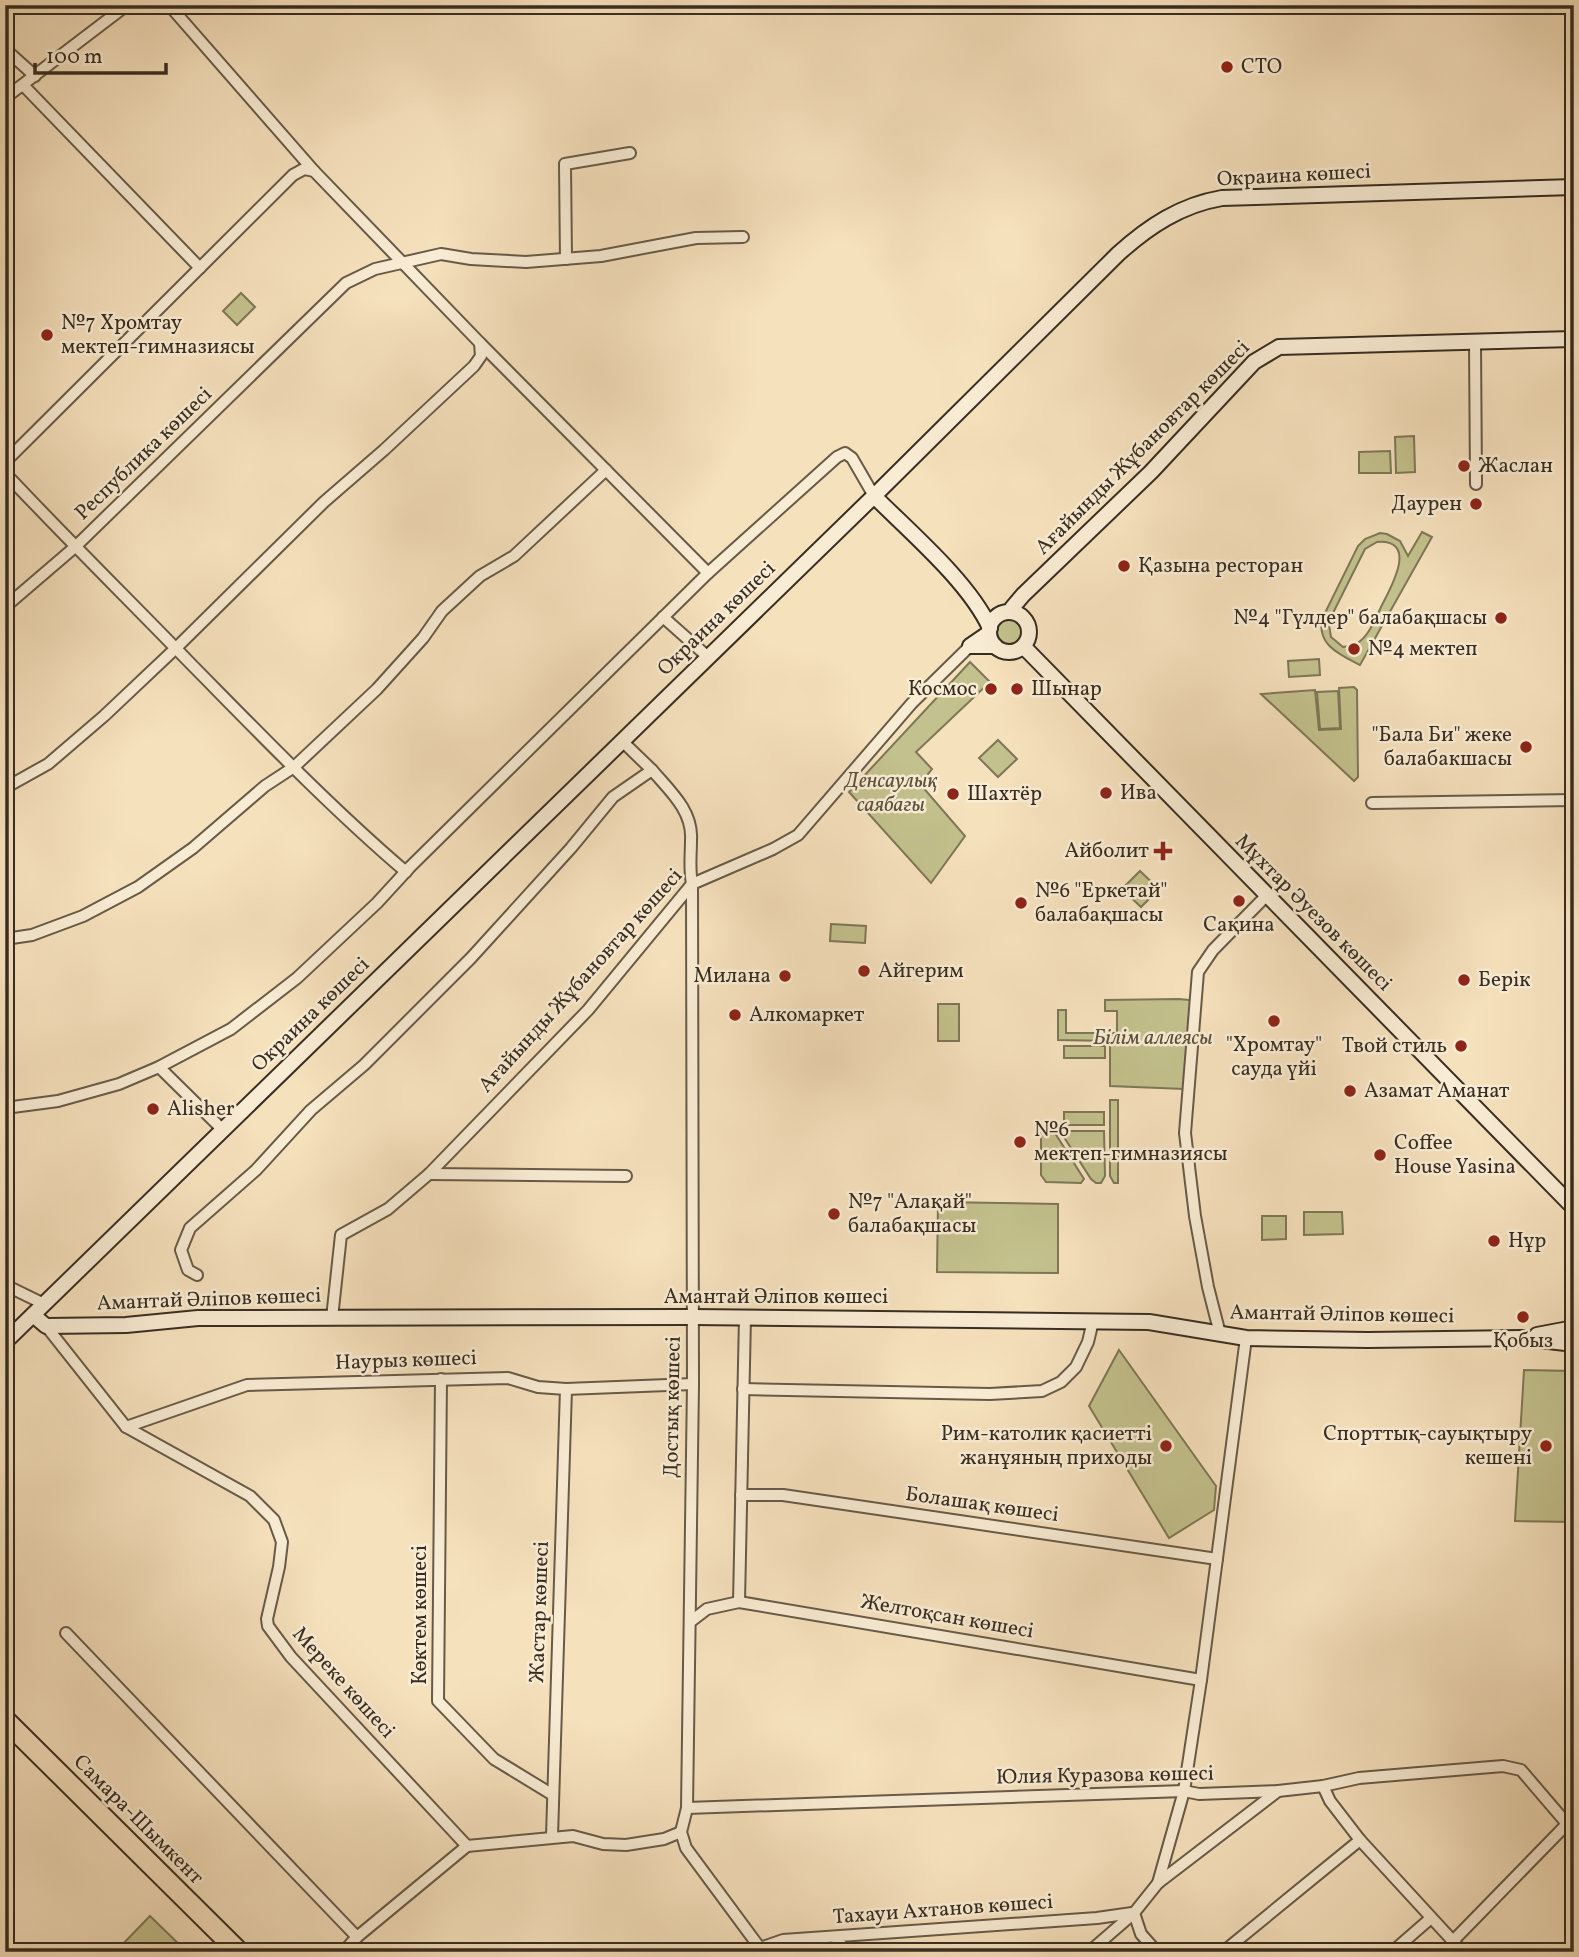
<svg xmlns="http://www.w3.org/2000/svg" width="1579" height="1957" font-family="Vollkorn,serif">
	<rect width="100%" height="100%" fill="#f6e1bd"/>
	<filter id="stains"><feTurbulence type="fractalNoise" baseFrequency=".00286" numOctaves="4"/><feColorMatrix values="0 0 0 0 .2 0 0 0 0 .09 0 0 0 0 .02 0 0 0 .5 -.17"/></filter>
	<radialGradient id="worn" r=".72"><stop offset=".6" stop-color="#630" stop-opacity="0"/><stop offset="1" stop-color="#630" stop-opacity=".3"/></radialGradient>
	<g fill="#c3c18d" stroke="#7d7757" stroke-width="2" fill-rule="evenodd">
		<polygon points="241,293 255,307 237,325 223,311"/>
		<polygon points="1414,436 1415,472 1396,473 1395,437"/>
		<polygon points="1390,451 1391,473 1359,473 1359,452"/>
		<path d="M1422 532 1432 537 1360 665C1341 655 1317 646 1322 619L1358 546 1365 539 1380 533 1387 534 1400 541 1408 556ZM1377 542C1419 539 1391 587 1382 605 1376 617 1370 634 1359 642 1354 646 1349 646 1343 647L1331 637 1329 625 1331 617 1365 549Z"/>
		<circle cx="1010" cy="631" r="13"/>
		<polygon points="1319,659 1320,675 1289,677 1288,661"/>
		<polygon points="970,662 990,682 916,752 932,769 920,784 965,836 931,883 849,792"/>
		<polygon points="1354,687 1357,690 1358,777 1354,781 1261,694 1315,690 1319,730 1341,729 1339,688"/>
		<polygon points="1338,691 1340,728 1320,729 1317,692"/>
		<polygon points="998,740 1017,759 998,777 979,758"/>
		<polygon points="1140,871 1159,889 1141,907 1122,889"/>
		<polygon points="831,924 866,926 865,943 830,941"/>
		<polygon points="1179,999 1189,1000 1191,1003 1184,1089 1110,1086 1110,1041 1058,1040 1058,1010 1066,1010 1066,1033 1117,1033 1117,1011 1105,1011 1105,1000"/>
		<rect x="938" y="1004" width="21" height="37"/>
		<rect x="1064" y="1046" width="41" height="12"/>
		<polygon points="1110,1100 1118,1100 1118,1183 1114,1183 1110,1176"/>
		<rect x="1064" y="1112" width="40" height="13"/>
		<polygon points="1041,1130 1053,1130 1084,1179 1081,1183 1046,1182 1041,1175"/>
		<polygon points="1060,1131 1104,1131 1105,1176 1101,1183 1096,1183 1091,1179"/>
		<polygon points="938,1202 1058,1204 1058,1273 937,1272"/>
		<polygon points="1304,1212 1342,1212 1343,1234 1304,1235"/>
		<polygon points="1262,1216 1286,1216 1286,1239 1262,1240"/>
		<polygon points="1119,1350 1216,1486 1214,1510 1169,1538 1089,1406"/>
		<polygon points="1524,1370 1574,1371 1574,1522 1515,1521"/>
		<polygon points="150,1916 187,1952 115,1952"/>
	</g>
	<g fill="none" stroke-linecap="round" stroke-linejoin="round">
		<defs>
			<g id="street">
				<polyline points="169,5 314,171"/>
				<polyline points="5,49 35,76"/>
				<polyline points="23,85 200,268"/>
				<polyline points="5,98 127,5"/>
				<polyline points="566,259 565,164 630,153"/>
				<polyline points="1475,342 1476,484"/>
				<polyline points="480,343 708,573"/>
				<polyline points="5,462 293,175 304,169 314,171 480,343 481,356 474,366 384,450 324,502 176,648 104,716 48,764 5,788"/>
				<path d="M5 473C66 538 129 600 191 664 261 735 330 807 406 872"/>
				<polyline points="5,607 75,547 346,283 375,269 441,254 471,259 526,262 601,256 696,238 743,237"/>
				<polyline points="663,617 708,657"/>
				<path d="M652 770C670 791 693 811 691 840 691 856 689 868 692 884L693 1384 687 1808 681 1832 686 1848 760 1948"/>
				<polyline points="1372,803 1574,800"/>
				<polyline points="5,939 32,935 83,916 138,887 193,848 265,786 294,767 377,689 423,638 442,611 480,576 514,556 606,470"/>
				<polyline points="159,1067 223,1130"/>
				<polyline points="5,1108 58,1101 119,1084 159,1067 231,1029 297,978 377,903 410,867 708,573 837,457 845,453 852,458 874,496"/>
				<polyline points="429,1174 626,1176"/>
				<polyline points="197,1275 188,1270 181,1250 190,1228 256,1170 311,1110 364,1065 471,958 571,848 613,797 652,770 622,741"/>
				<polyline points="5,1285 44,1304"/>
				<polyline points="332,1318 341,1235 388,1209 429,1174 588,1010 692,884 773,849 798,835 912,703 970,646"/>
				<polyline points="46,1326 126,1427 250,1496 274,1520 282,1542 279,1567 267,1619 268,1626 291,1657 467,1846 573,1836 603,1844 626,1845 664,1839 681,1832"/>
				<polyline points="1220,1334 1208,1287 1195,1216 1185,1133 1198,972 1213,950 1267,895"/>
				<polyline points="441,1379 438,1701 494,1759 553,1795"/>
				<polyline points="743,1389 990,1394 1042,1391 1061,1382 1076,1367 1088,1342 1093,1321"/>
				<polyline points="126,1427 247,1385 508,1378 538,1387 566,1389 693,1384"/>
				<polyline points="741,1495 783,1495 1217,1559"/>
				<polyline points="739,1602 745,1317"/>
				<polyline points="690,1622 707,1609 739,1602 1201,1680"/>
				<polyline points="66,1633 357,1937"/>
				<polyline points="1323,1786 1330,1801 1360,1840 1463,1952"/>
				<polyline points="687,1808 1184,1791 1199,1794 1278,1791 1323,1786 1359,1778 1503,1766 1521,1770 1574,1832"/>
				<polyline points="552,1836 566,1389"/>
				<polyline points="1158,1883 1278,1791"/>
				<polyline points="1134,1913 1141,1934 1157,1952"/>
				<polyline points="835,1937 847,1952"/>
				<polyline points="1453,1941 1567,1824"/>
				<polyline points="343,1952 357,1937 467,1846"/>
				<polyline points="758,1952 760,1948 783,1940 1097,1918 1132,1913"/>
				<polyline points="1089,1952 1134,1913 1158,1883 1184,1791 1201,1680 1246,1338"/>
				<polyline points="1223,1952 1360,1840"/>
				<polyline points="1392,1952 1431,1918"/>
			</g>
			<g id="secondary">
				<path d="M874 496C910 532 969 582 990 628"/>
				<polyline points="1012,612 1012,608 1023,595 1151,472 1254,362 1279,347 1574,339"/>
				<circle cx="1009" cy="632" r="20"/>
				<polyline points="989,633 970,646 995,646"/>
				<polyline points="1024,647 1574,1208"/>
				<polyline points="33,1315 46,1326 126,1325 198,1318 693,1317 1149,1322 1246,1338 1368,1340 1522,1338 1574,1344"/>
				<polyline points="1537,1335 1574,1328"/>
				<path d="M5 1342 874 496 1118 254C1149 226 1181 205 1222 198L1574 187"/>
			</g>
			<polyline id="highway" points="5,1720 239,1952"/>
		</defs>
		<use href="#street" stroke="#675a48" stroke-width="14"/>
		<use href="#secondary" stroke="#372d21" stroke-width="18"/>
		<use href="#highway" stroke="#372d21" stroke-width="23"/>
		<use href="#street" stroke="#f9ecd4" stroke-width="10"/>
		<use href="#secondary" stroke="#f9ecd4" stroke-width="14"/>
		<use href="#highway" stroke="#f6e1bd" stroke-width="19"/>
	</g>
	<g fill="#8f2418" stroke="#f9ecd4" stroke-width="2.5">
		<circle cx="1227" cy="67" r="7"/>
		<circle cx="47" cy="335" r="7"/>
		<circle cx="1464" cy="466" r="7"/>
		<circle cx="1476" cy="504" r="7"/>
		<circle cx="1124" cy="566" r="7"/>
		<circle cx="1501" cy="618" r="7"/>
		<circle cx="1354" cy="649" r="7"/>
		<circle cx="991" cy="689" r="7"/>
		<circle cx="1017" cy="689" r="7"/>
		<circle cx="1526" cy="747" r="7"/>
		<circle cx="1106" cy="793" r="7"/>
		<circle cx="953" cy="794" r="7"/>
		<path d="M1159.5 840.5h7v7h7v7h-7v7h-7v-7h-7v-7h7z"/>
		<circle cx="1239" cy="901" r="7"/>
		<circle cx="1021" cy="903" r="7"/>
		<circle cx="864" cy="971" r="7"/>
		<circle cx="785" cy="976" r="7"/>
		<circle cx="1464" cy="980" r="7"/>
		<circle cx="735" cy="1015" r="7"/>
		<circle cx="1274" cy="1021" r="7"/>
		<circle cx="1461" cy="1046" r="7"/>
		<circle cx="1350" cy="1091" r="7"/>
		<circle cx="153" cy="1109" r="7"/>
		<circle cx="1020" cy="1142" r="7"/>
		<circle cx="1380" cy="1155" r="7"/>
		<circle cx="834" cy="1214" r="7"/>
		<circle cx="1494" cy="1241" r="7"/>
		<circle cx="1523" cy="1317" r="7"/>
		<circle cx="1166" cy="1446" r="7"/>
		<circle cx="1546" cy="1446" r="7"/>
	</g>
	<g text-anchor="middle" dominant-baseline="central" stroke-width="5" stroke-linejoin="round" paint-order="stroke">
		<g font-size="21" fill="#372d21" stroke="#f9ecd4" text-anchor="start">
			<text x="1241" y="67">СТО</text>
			<text x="61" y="323">№7 Хромтау<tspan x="61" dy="24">мектеп-гимназиясы</tspan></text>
			<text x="1478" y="466">Жаслан</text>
			<text x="1462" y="504" text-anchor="end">Даурен</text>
			<text x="1138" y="566">Қазына ресторан</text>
			<text x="1487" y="618" text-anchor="end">№4 "Гүлдер" балабақшасы</text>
			<text x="1368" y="649">№4 мектеп</text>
			<text x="977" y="689" text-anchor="end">Космос</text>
			<text x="1031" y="689">Шынар</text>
			<text x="1512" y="735" text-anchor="end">"Бала Би" жеке<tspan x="1512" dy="24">балабакшасы</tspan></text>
			<text x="1120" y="793">Ива</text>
			<text x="967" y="794">Шахтёр</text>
			<text x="1149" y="851" text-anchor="end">Айболит</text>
			<text x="1035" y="891">№6 "Еркетай"<tspan x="1035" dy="24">балабақшасы</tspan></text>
			<text x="1239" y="925" text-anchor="middle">Сақина</text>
			<text x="878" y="971">Айгерим</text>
			<text x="771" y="976" text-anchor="end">Милана</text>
			<text x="1478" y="980">Берік</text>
			<text x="749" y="1015">Алкомаркет</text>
			<text x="1274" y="1045" text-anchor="middle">"Хромтау"<tspan x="1274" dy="24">сауда үйі</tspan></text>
			<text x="1447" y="1046" text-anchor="end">Твой стиль</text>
			<text x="1364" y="1091">Азамат Аманат</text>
			<text x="167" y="1109">Alisher</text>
			<text x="1034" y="1130">№6<tspan x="1034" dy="24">мектеп-гимназиясы</tspan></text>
			<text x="1394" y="1143">Coffee<tspan x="1394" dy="24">House Yasina</tspan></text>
			<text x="848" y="1202">№7 "Алақай"<tspan x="848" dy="24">балабақшасы</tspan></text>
			<text x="1508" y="1241">Нұр</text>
			<text x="1523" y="1341" text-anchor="middle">Қобыз</text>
			<text x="1152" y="1434" text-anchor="end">Рим-католик қасиетті<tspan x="1152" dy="24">жанұяның приходы</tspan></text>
			<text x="1532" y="1434" text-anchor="end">Спорттық-сауықтыру<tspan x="1532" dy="24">кешені</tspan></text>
		</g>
		<g font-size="21" fill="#372d21" stroke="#f9ecd4">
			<text transform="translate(1294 176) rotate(-3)">Окраина көшесі</text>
			<text transform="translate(1143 448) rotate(-45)">Ағайынды Жұбановтар көшесі</text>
			<text transform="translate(144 454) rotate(-44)">Республика көшесі</text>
			<text transform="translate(717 619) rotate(-44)">Окраина көшесі</text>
			<text transform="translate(1313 913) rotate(45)">Мұхтар Әуезов көшесі</text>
			<text transform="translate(581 981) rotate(-48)">Ағайынды Жұбановтар көшесі</text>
			<text transform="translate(311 1015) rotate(-44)">Окраина көшесі</text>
			<text x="776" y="1297">Амантай Әліпов көшесі</text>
			<text transform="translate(209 1300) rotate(-2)">Амантай Әліпов көшесі</text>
			<text transform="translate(1342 1315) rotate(1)">Амантай Әліпов көшесі</text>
			<text transform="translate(406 1361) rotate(-2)">Наурыз көшесі</text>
			<text transform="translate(673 1407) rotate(-89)">Достық көшесі</text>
			<text transform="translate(982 1505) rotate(8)">Болашақ көшесі</text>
			<text transform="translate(540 1612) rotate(-88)">Жастар көшесі</text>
			<text transform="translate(420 1615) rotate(-90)">Көктем көшесі</text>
			<text transform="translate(947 1617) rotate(10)">Желтоқсан көшесі</text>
			<text transform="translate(343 1683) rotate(48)">Мереке көшесі</text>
			<text transform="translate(1105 1776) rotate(-1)">Юлия Куразова көшесі</text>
			<text transform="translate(138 1820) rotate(45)">Самара-Шымкент</text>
			<text transform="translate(943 1910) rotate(-4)">Тахауи Ахтанов көшесі</text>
		</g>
		<g font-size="21" font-style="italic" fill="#5a523c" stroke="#f9ecd4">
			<text x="891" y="781">Денсаулық<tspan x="891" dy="24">саябағы</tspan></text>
			<text x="1153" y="1038">Білім аллеясы</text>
		</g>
	</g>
	<rect width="1579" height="1957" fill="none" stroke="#f6e1bd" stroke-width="28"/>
	<rect x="7" y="7" width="1565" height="1943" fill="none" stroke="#372d21" stroke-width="3.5"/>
	<rect x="14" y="14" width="1551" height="1929" fill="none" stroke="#372d21" stroke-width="2"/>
	<path d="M35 63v10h131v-10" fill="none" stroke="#372d21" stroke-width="3.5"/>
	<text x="46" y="63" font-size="21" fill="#372d21" stroke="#f9ecd4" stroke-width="5" paint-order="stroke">100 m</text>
	<rect width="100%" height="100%" filter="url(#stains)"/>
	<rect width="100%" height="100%" fill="url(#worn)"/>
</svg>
